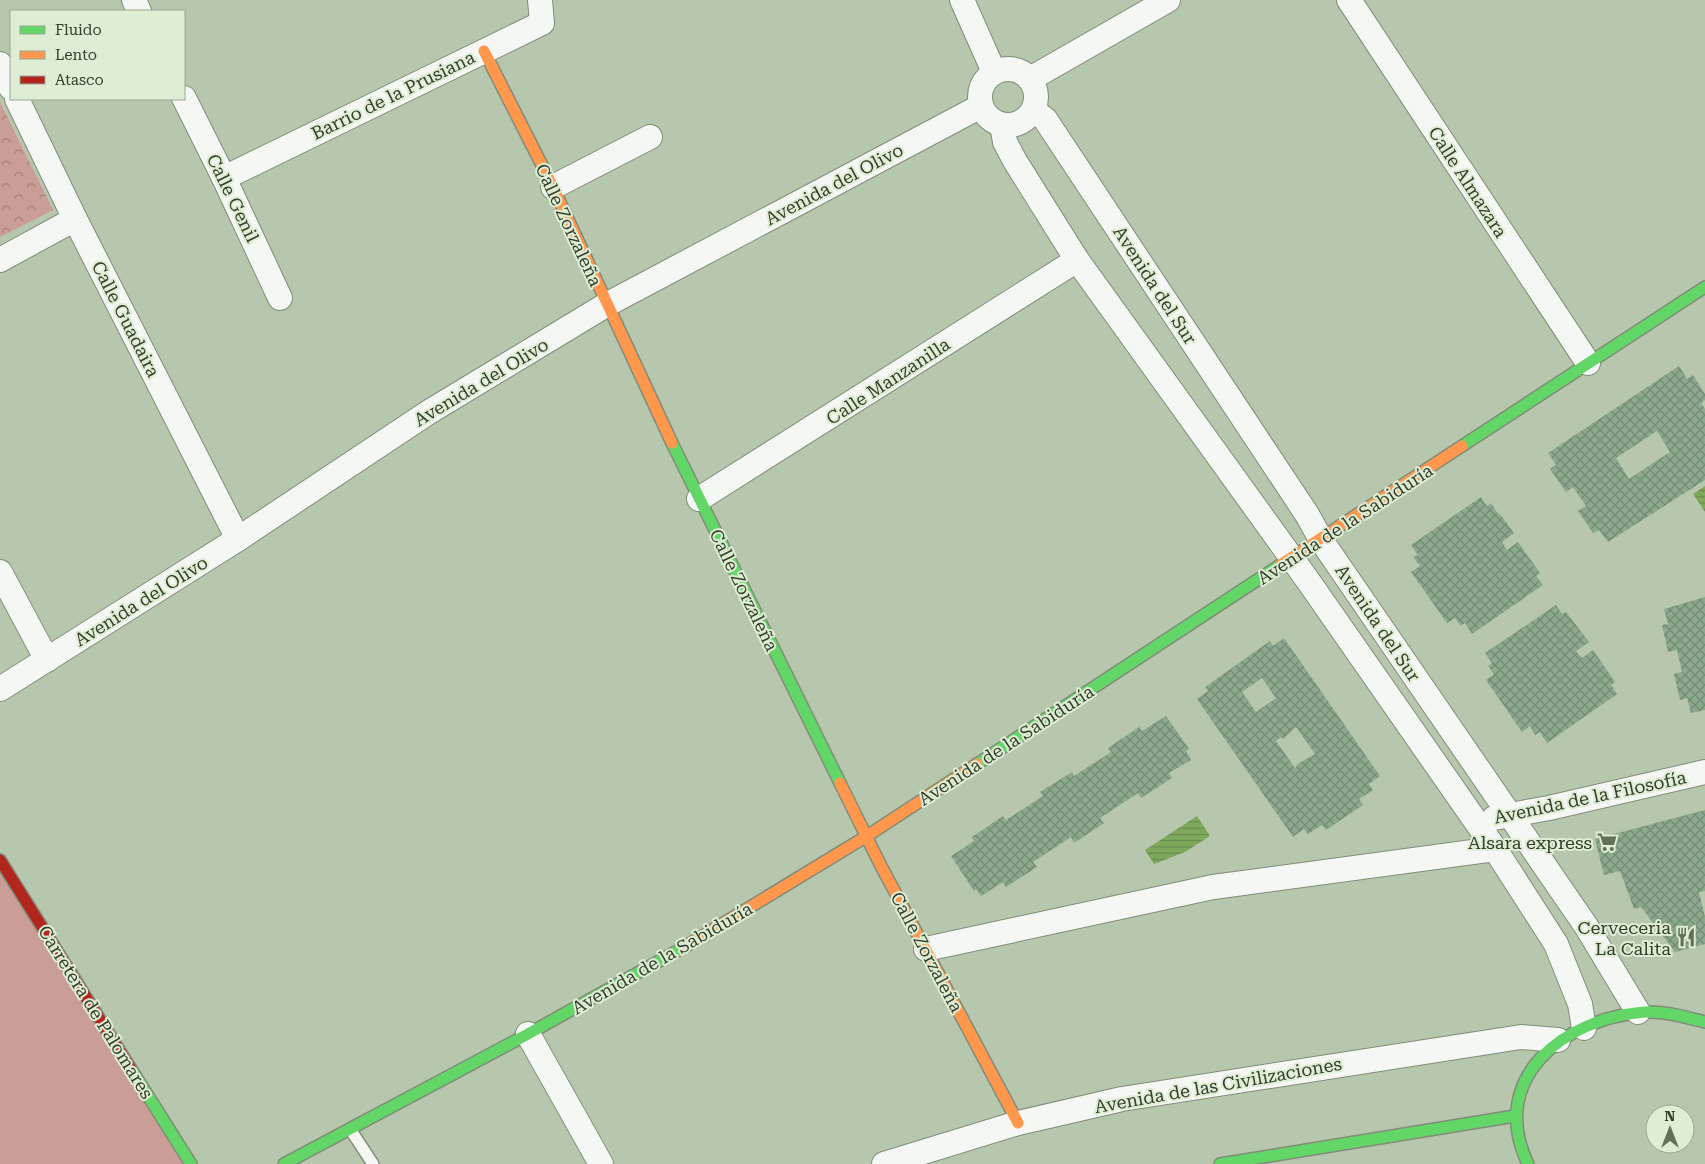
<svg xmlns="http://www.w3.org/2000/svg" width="1705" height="1164" font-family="'Roboto Serif',serif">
	<defs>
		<pattern id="park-crowns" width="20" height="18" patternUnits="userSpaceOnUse" patternTransform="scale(1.25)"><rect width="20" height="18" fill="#ca9d97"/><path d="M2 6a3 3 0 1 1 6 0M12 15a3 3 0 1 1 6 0" fill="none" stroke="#a5817b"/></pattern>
		<pattern id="water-rules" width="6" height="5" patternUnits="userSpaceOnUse" patternTransform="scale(1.25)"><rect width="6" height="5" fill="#7ea85c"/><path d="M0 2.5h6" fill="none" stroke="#688a4c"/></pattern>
		<pattern id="building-cross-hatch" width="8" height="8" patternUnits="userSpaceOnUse" patternTransform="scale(1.25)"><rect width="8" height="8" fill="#8ca88f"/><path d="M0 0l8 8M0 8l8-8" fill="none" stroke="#738a75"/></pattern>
	</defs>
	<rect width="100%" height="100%" fill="#b7c7ad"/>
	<polygon fill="#ca9d97" points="0,856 191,1164 0,1164"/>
	<polygon fill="url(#park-crowns)" points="0,102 53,210 0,237"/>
	<g fill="url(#water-rules)">
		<polygon points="1705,486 1705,512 1693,494"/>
		<polygon points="1197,816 1210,836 1185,852 1154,864 1145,850"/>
	</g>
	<g fill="url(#building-cross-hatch)" fill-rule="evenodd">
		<path d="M1679 366 1687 379 1693 375 1705 394V400L1701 403 1705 409V480L1608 542 1599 530 1593 533 1578 511 1586 506 1573 487 1566 492 1550 469 1556 465 1548 453ZM1657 431 1670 452 1629 479 1616 458Z"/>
		<polygon points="1481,497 1487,506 1491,503 1499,515 1500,514 1514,533 1502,542 1507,550 1518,542 1540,573 1536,576 1543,585 1472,634 1465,623 1461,626 1455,618 1447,623 1411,572 1420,566 1413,557 1418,555 1411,545"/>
		<polygon points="1705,597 1705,710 1691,713 1687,698 1680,700 1674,674 1682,672 1677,650 1668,652 1662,625 1668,624 1664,609"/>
		<polygon points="1556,605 1562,614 1566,612 1589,642 1576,651 1582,658 1593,650 1615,682 1611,685 1617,694 1547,743 1540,732 1535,735 1530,726 1522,732 1486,680 1494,674 1488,666 1492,663 1485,653"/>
		<path d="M1284 638 1380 776 1369 784 1373 790 1359 799 1363 805 1326 830 1322 825 1308 834 1304 829 1293 837 1197 699 1208 691 1205 687 1270 641 1273 646ZM1262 678 1276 698 1256 712 1242 692ZM1296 727 1315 754 1299 763 1295 768 1276 741 1281 737 1283 739Z"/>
		<polygon points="1166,716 1189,749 1186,751 1191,760 1169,773 1172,778 1141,798 1138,793 1100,818 1104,823 1074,843 1071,837 1033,862 1037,867 1006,887 1003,882 981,896 976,889 974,891 951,856 974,841 972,837 1003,816 1006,820 1043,796 1040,792 1072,772 1074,776 1111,752 1108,748 1139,727 1142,731"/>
		<polygon points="1705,810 1705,891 1699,892 1705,917 1705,944 1675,952 1641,907 1634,909 1620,871 1604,875 1595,839"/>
	</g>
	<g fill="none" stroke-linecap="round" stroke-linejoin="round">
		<defs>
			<polyline id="lane" points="350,1129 373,1164"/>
			<g id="street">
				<polyline points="134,0 139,11"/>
				<polyline points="962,0 994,72"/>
				<polyline points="1349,0 1588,363"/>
				<polyline points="0,64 11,88"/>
				<circle cx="1008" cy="97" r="28"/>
				<polyline points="1030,79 1168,0"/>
				<polyline points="184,98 224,178 280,298"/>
				<polyline points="17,99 75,219 238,539"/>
				<polyline points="1033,110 1045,119 1308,516 1321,540 1586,926 1638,1012"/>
				<polyline points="1002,125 1005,142 1015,161 1077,260 1309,582 1495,849 1556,944 1580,1004 1584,1028"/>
				<polyline points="224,178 542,23 540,0"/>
				<polyline points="553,187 650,137"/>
				<polyline points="0,260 75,219"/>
				<polyline points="699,499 1077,260"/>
				<polyline points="0,572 47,660"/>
				<polyline points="0,689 238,539 429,412 606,305 981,106"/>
				<polyline points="1494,818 1549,808 1705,772"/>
				<polyline points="926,949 1213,887 1495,849"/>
				<polyline points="528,1034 601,1164"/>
				<polyline points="884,1164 1018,1123 1122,1099 1521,1037 1558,1040"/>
			</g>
			<g id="fast">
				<polyline points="672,443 840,783"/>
				<polyline points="1462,446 1705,287"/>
				<polyline points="977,764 1280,565"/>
				<polyline points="131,1069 191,1164"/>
				<polyline points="284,1164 528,1034 686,946"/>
				<polyline points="1220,1164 1515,1116"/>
				<path d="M1528 1164C1487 1078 1564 1018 1645 1012 1665 1011 1685 1017 1705 1022"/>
			</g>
			<g id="slow">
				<polyline points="484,51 553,187 672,443"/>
				<polyline points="1280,565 1462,446"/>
				<polyline points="840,783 880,864 1018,1123"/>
				<polyline points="686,946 867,836 977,764"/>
			</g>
			<polyline id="jam" points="0,860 131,1069"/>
		</defs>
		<use href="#lane" stroke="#818d79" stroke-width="14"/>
		<use href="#street" stroke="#818d79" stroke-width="26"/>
		<use href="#fast" stroke="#818d79" stroke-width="14"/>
		<use href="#slow" stroke="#818d79" stroke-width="14"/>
		<use href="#jam" stroke="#818d79" stroke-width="14"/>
		<use href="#lane" stroke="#f4f7f3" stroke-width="11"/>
		<use href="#street" stroke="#f4f7f3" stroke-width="24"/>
		<use href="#fast" stroke="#63d668" stroke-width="11"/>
		<use href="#slow" stroke="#ff974d" stroke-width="11"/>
		<use href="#jam" stroke="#b3261e" stroke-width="11"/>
	</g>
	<defs>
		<symbol id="supermarket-bare" viewBox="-9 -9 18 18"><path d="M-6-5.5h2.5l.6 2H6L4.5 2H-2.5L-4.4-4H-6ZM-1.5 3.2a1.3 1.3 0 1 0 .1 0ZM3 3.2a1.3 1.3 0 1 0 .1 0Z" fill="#626f59" stroke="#dfedd5" stroke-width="2.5" paint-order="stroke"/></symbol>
		<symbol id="restaurant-bare" viewBox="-9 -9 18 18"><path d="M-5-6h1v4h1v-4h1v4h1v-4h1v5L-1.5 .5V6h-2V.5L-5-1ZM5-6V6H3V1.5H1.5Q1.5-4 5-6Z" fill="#626f59" stroke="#dfedd5" stroke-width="2.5" paint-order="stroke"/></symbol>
	</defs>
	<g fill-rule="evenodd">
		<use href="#supermarket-bare" x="1593" y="828" width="28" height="28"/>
		<use href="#restaurant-bare" x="1672" y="923" width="28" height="28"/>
	</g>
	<g text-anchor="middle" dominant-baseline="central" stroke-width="4" stroke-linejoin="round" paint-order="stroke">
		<g font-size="18" fill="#343f2c" stroke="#dfedd5">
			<text transform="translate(393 95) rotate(-26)">Barrio de la Prusiana</text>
			<text transform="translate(1468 182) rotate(57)">Calle Almazara</text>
			<text transform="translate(834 184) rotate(-28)">Avenida del Olivo</text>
			<text transform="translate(233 198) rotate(64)">Calle Genil</text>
			<text transform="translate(569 225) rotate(65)">Calle Zorzaleña</text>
			<text transform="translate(1155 285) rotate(57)">Avenida del Sur</text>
			<text transform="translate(126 319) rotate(63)">Calle Guadaira</text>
			<text transform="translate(888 381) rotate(-33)">Calle Manzanilla</text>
			<text transform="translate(481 382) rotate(-31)">Avenida del Olivo</text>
			<text transform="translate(1345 524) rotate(-33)">Avenida de la Sabiduría</text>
			<text transform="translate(744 590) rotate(64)">Calle Zorzaleña</text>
			<text transform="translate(141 601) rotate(-32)">Avenida del Olivo</text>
			<text transform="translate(1378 623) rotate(56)">Avenida del Sur</text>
			<text transform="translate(1006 745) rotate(-33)">Avenida de la Sabiduría</text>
			<text transform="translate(1590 797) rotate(-12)">Avenida de la Filosofía</text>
			<text transform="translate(927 952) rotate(62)">Calle Zorzaleña</text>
			<text transform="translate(662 958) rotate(-30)">Avenida de la Sabiduría</text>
			<text transform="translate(96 1012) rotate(58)">Carretera de Palomares</text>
			<text transform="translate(1218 1085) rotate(-10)">Avenida de las Civilizaciones</text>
		</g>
		<g font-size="18" fill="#343f2c" stroke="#dfedd5" text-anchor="end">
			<text x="1592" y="842">Alsara express</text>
			<text x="1671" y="927">Cerveceria<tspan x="1671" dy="21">La Calita</tspan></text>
		</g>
	</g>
	<rect x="10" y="10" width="175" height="90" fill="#dfedd5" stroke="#9ba791"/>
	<rect x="20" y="26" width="25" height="8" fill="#63d668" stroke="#9ba791"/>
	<text x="55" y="35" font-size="15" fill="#343f2c">Fluido</text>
	<rect x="20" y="51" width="25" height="8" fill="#ff974d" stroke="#9ba791"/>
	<text x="55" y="60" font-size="15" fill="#343f2c">Lento</text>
	<rect x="20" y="76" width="25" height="8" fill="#b3261e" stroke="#9ba791"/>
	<text x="55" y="85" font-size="15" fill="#343f2c">Atasco</text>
	<g transform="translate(1670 1129)"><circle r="24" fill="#dfedd5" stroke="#9ba791"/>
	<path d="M0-4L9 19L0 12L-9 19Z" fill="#626f59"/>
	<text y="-8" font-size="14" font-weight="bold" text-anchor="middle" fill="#343f2c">N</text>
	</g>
</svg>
